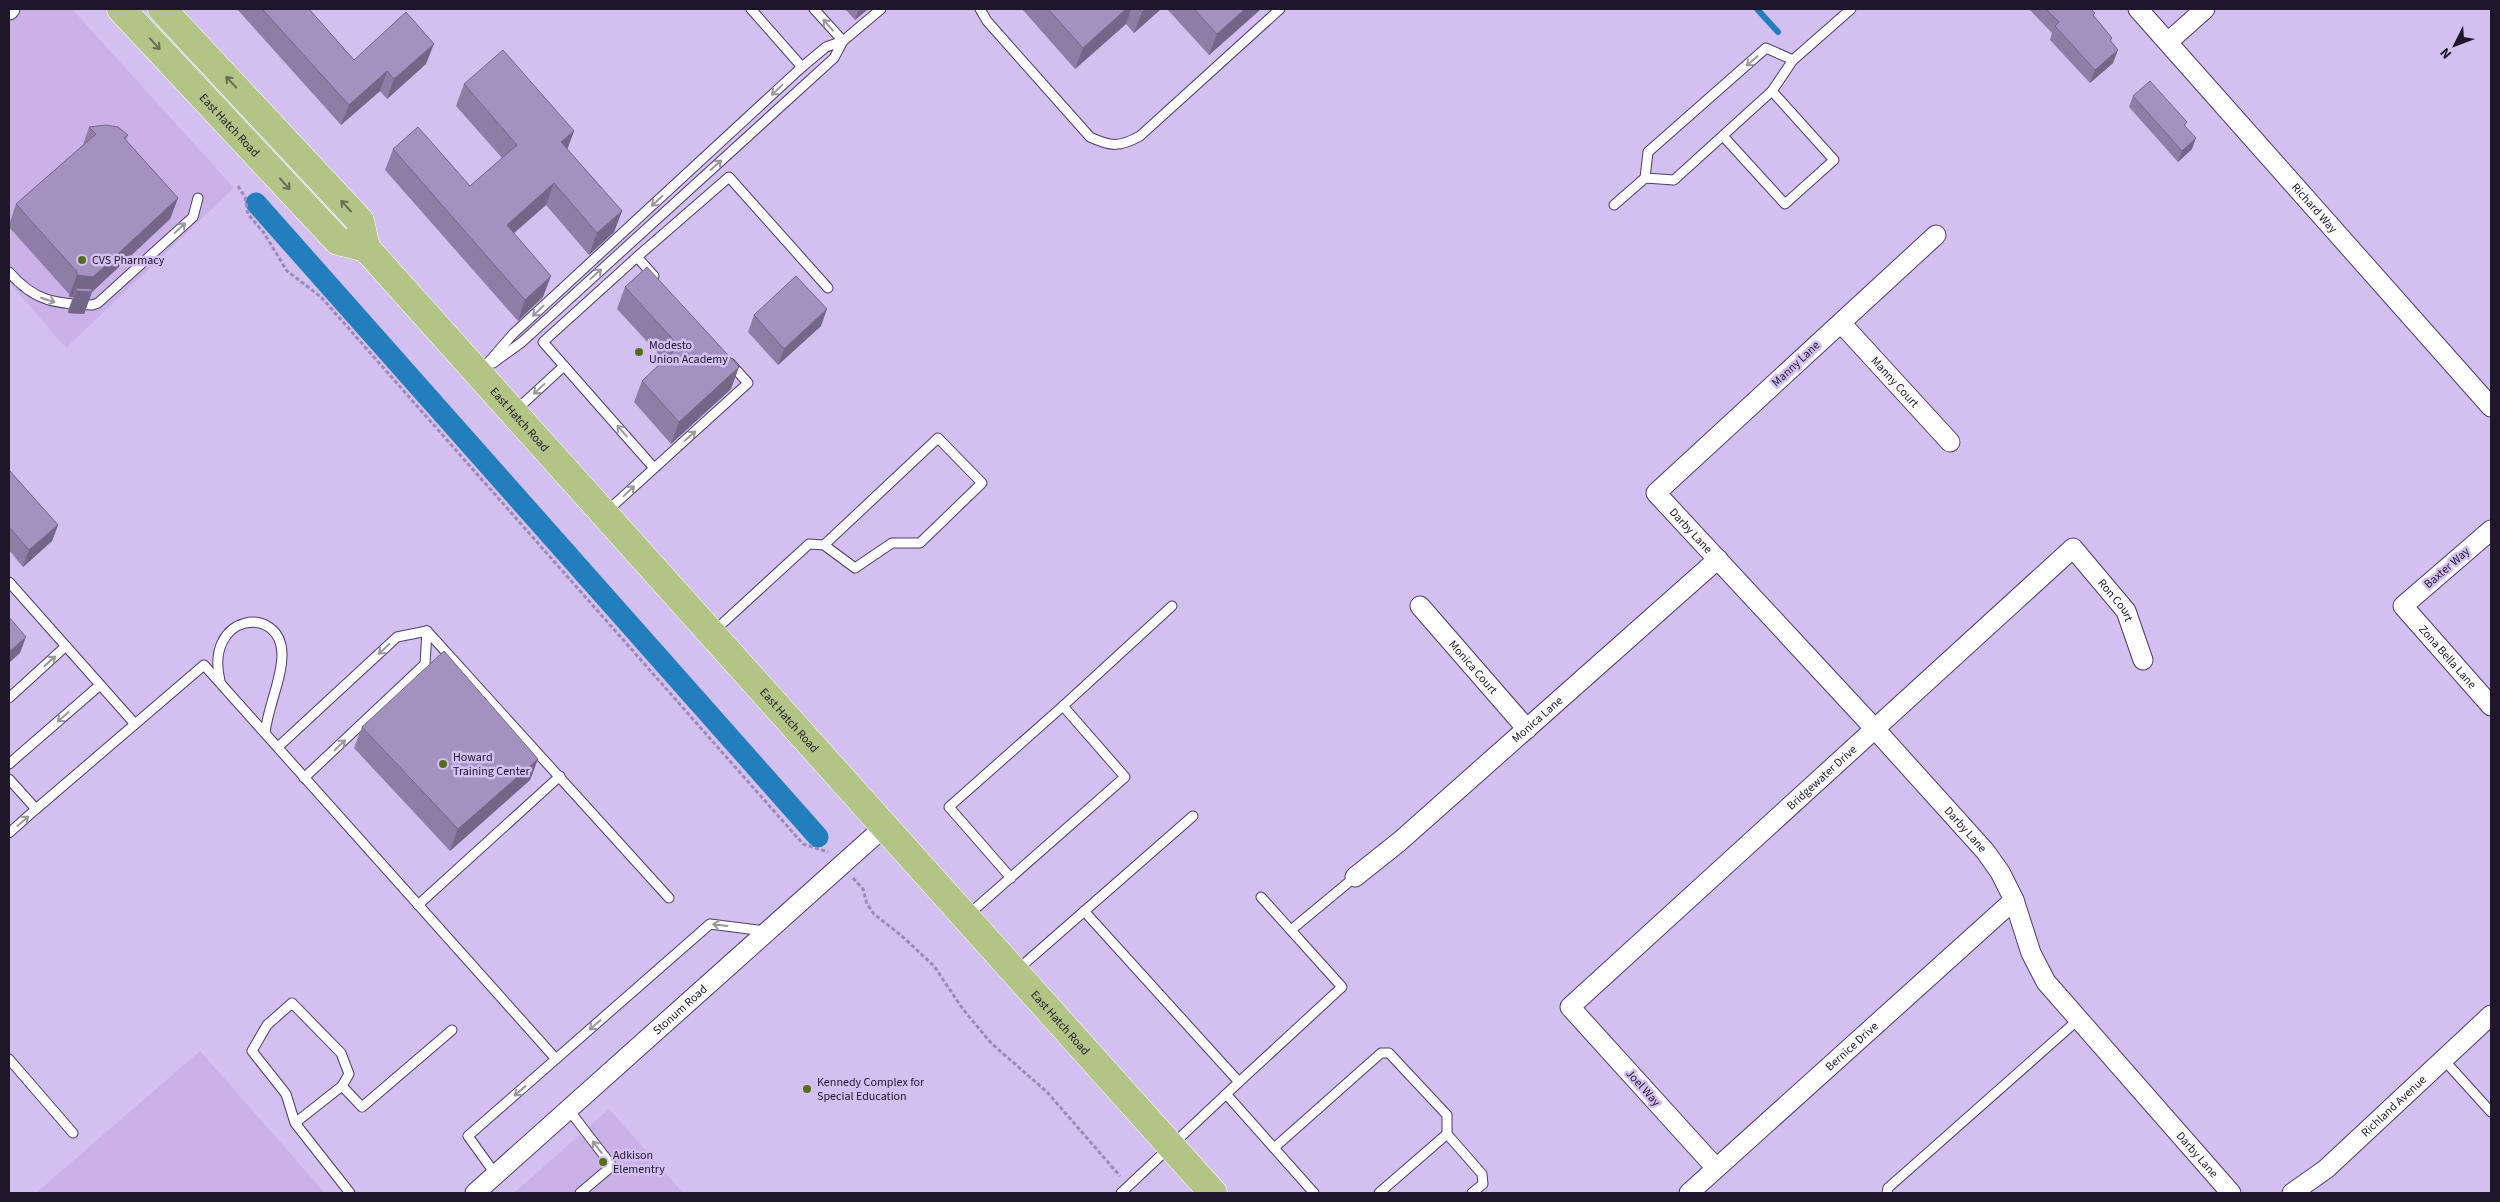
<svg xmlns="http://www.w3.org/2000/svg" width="2500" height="1202" font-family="'Source Sans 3',sans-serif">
	<rect width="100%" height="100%" fill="#d4bff1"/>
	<g fill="#cab2e9">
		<polygon points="9,9 72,9 234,188 66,348 9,282"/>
		<polygon points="200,1051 325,1193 36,1193"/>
		<polygon points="609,1109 683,1193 514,1193"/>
	</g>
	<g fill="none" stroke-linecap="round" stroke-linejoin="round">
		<polyline stroke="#227ebc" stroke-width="6" points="1757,9 1778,32"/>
		<polyline stroke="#227ebc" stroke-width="21" points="256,203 818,837"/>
		<defs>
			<g id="service">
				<polyline points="751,9 802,67"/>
				<polyline points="814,9 843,41"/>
				<path d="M980 9 987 21 1090 137C1111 147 1120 147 1140 136L1280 9"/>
				<polyline points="1723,136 1785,204 1834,160 1772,91"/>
				<polyline points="1645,178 1648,152 1766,48 1793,60"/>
				<polyline points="1614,205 1645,178 1674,180 1772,91 1793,60 1851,9"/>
				<polyline points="637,257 729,177 828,288"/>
				<path d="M9 272C35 302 54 303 92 305L98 303 193 217 198 198"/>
				<polyline points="493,363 522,342 834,58 843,41"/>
				<polyline points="480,372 513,334 802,67 826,47 843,41 881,9"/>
				<polyline points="515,411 564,366"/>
				<polyline points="654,468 543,342 637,257 654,276"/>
				<polyline points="606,512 748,383 730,363"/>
				<polyline points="9,582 135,724"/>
				<polyline points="427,631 669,898"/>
				<polyline points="713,632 809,544 824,545 938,438 982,483 920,543 892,543 855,568 824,545"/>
				<path d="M220 681C204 613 281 604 282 654 282 680 268 706 265 733"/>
				<polyline points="9,698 66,646"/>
				<polyline points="278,747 397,637 427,631"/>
				<polyline points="9,764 100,685"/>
				<polyline points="304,778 425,664 427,631"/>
				<polyline points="9,779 36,809 204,665 556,1059"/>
				<polyline points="9,833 36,809"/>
				<polyline points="1011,878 949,807 1063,706"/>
				<polyline points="418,905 560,776"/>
				<polyline points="1084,911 1239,1082 1121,1193"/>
				<polyline points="968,915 1125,777 1063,706 1172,606"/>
				<polyline points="1291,930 1355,877"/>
				<polyline points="1017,970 1193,816"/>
				<polyline points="9,1059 73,1133"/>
				<polyline points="2444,1060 2491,1112"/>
				<polyline points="1239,1082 1342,987 1261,897"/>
				<polyline points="342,1086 362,1107 452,1030"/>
				<polyline points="1226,1094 1314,1193"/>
				<polyline points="569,1110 612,1166 580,1193"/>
				<polyline points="295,1123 342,1086 349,1074 341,1053 292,1003 267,1025 252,1051 286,1094 295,1123 350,1193"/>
				<polyline points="1274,1148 1381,1053 1389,1053 1447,1115 1447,1134 1482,1174 1483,1184 1472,1193"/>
				<polyline points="496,1175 468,1136 710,924 765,931"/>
				<polyline points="1379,1193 1447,1134"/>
				<polyline points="1887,1193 1888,1188 2079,1019"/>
			</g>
			<g id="minor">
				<path id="s1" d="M2138 9 2491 407"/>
				<polyline points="9,10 10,9"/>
				<polyline points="2168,42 2205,9"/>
				<path id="s2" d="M1936 235 1656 493 1875 729 1985 851 2000 872 2014 900 2031 953 2046 982 2231 1193"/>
				<path id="s3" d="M1841 323 1950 442"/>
				<path id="s4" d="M2491 530 2403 606 2491 706"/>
				<path id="s5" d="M1420 606 1527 729"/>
				<path id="s6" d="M1355 877 1399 842 1718 559"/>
				<path id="s7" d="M1716 1168 1570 1007 2073 548 2126 611 2143 660"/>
				<path id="s8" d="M475 1193 884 827"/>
				<path id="s9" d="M1689 1193 2014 900"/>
				<path id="s10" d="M2292 1193 2326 1169 2491 1015"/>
			</g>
			<g id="primary">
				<path id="s11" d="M121 9 338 241 366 248"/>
				<path id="s12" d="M162 9 360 221 366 248 1213 1193"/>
			</g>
		</defs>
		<use href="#service" stroke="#4f3c66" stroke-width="11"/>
		<use href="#minor" stroke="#4f3c66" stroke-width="21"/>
		<use href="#primary" stroke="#fff" stroke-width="29"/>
		<g stroke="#9b8ab1" stroke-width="3" stroke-dasharray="4 2.5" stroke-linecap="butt">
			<polyline points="238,186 245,197 248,214 264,233 287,271 321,297 803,844 828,852"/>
			<polyline points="853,878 863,889 867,904 874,914 903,937 934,966 962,1008 991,1043 1047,1092 1120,1176"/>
		</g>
		<use href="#service" stroke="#fff" stroke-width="9"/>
		<use href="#minor" stroke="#fff" stroke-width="19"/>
		<use href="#primary" stroke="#b2c486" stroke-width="28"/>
	</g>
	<g fill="#8e7da5">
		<polygon points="237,9 310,9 310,10 354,60 426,64 387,99 380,91 341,125"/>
		<polygon points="845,9 868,9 855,20"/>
		<polygon points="1022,9 1161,9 1134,33 1126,24 1075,69"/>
		<polygon points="1167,9 1261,9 1209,55"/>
		<polygon points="2029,9 2091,9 2094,16 2112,38 2111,41 2113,63 2090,83 2050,40 2052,33"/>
		<polygon points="464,84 574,131 567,149 622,211 614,232 589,255 546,205 514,233 543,297 518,321 385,170 393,149 470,186 502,158 456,106"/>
		<polygon points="2133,96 2187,122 2185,126 2192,149 2178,162 2129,107"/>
		<polygon points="89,127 128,135 126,140 178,198 170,219 92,292 84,314 68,313 68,310 73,297 69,297 69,294 9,227 9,225 16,204 83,145"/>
		<polygon points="625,287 731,389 671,444 634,402 642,381 664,360 617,309"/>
		<polygon points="754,315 821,326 778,365 748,332"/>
		<polygon points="9,470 58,525 52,541 23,567 9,550"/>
		<polygon points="362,727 538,759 530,780 450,851 354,748"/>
	</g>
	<g fill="#746686">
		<polygon points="859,9 868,9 855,20"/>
		<polygon points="1126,9 1131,9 1126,24 1075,69 1083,48"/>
		<polygon points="1145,9 1161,9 1134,33 1142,12"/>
		<polygon points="1245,9 1261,9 1209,55 1217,34"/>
		<polygon points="434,44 426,64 387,99 394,79"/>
		<polygon points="2118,50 2113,63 2090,83 2095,70"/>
		<polygon points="387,71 380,91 341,125 349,105"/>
		<polygon points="574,131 566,153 561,142"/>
		<polygon points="2196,138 2192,149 2178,162 2182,151"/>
		<polygon points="554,183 546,205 499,246 507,225"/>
		<polygon points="178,198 170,219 92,292 84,314 68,313 76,291 76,288 73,297 69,297 77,275"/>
		<polygon points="622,211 614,232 589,255 597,233"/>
		<polygon points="551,276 543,297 518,321 525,300"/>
		<polygon points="827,309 821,326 778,365 784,349"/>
		<polygon points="739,367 731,389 671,444 679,422"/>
		<polygon points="58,525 52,541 23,567 29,550"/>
		<polygon points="26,637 20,653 9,663 9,652"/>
		<polygon points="538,759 530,780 450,851 458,829"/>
	</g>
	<g fill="#a591c0" stroke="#746686">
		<polygon points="262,9 309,9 354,60 406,12 434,44 394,79 387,71 349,105"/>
		<polygon points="1048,9 1126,9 1083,48"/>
		<polygon points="1139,9 1145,9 1142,12"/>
		<polygon points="1194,9 1245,9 1217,34"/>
		<polygon points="2046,9 2091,9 2095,13 2093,15 2112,38 2110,40 2118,50 2095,70 2055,26 2059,22"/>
		<polygon points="503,50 574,131 561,142 622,211 597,233 554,183 507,225 551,276 525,300 393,149 418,127 470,186 517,145 464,84"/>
		<polygon points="2150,81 2187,122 2184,125 2196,138 2182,151 2133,96"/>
		<polygon points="106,125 118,127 128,135 124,138 178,198 93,277 77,275 77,272 16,204 96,134 89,127"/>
		<polygon points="647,267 739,367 679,422 642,381 679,346 625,287"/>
		<polygon points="796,276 827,309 784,349 754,315"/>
		<polygon points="76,288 92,289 92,292 76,291"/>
		<polygon points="9,470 58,525 29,550 9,527"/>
		<polygon points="9,617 26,637 9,652"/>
		<polygon points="444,651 538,759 458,829 362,727"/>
	</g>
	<defs><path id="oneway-shaft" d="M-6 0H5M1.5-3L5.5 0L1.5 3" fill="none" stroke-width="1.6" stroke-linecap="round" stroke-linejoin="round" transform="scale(1.25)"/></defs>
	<g stroke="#9a979f">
		<use href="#oneway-shaft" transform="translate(828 25) rotate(-132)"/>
		<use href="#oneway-shaft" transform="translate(1752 61) rotate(139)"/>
		<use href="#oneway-shaft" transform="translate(777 90) rotate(137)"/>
		<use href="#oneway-shaft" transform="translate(716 165) rotate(-42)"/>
		<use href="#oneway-shaft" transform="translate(657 201) rotate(137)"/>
		<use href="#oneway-shaft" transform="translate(180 228) rotate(-43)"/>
		<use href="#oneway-shaft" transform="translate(596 274) rotate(-42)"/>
		<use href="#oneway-shaft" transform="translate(48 300) rotate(18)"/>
		<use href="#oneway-shaft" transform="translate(538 311) rotate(137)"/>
		<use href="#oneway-shaft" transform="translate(539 389) rotate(137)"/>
		<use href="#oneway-shaft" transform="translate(622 431) rotate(-131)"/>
		<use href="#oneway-shaft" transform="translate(690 436) rotate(-42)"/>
		<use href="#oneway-shaft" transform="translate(629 491) rotate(-43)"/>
		<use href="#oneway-shaft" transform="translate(384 649) rotate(137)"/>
		<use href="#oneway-shaft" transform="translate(50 661) rotate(-42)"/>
		<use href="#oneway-shaft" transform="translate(63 717) rotate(139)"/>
		<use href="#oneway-shaft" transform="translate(340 745) rotate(-44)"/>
		<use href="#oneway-shaft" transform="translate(23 821) rotate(-41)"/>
		<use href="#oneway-shaft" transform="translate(720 925) rotate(-173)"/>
		<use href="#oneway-shaft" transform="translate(595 1025) rotate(139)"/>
		<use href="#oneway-shaft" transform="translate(520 1091) rotate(139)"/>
		<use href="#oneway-shaft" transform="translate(597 1147) rotate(-128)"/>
	</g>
	<g stroke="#686e58">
		<use href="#oneway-shaft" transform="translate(155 44) rotate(47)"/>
		<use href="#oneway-shaft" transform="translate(231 82) rotate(-133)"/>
		<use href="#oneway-shaft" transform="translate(285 184) rotate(48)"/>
		<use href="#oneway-shaft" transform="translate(346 206) rotate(-133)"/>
	</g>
	<g fill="#556c1b" stroke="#d4bff1" stroke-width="2">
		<circle cx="82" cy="260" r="5"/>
		<circle cx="639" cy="352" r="5"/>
		<circle cx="443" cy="764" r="5"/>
		<circle cx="807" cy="1089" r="5"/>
		<circle cx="603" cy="1162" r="5"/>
	</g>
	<g text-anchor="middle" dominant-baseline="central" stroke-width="5" stroke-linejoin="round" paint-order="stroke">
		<g font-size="12" fill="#1f1729" stroke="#d4bff1">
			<text stroke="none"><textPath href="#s11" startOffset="159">East Hatch Road</textPath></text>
			<text stroke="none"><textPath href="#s1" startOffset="266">Richard Way</textPath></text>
			<text transform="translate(1796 364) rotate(-43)">Manny Lane</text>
			<text stroke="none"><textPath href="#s3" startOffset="80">Manny Court</textPath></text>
			<text stroke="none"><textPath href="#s12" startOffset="548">East Hatch Road</textPath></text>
			<text stroke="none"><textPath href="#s2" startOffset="432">Darby Lane</textPath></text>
			<text transform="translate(2447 568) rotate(-41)">Baxter Way</text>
			<text stroke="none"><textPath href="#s7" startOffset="966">Ron Court</textPath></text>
			<text stroke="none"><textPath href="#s4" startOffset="184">Zona Bella Lane</textPath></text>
			<text stroke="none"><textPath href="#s5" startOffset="81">Monica Court</textPath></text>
			<text stroke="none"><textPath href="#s6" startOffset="241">Monica Lane</textPath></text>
			<text stroke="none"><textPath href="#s12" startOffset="952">East Hatch Road</textPath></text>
			<text stroke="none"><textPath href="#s7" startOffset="558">Bridgewater Drive</textPath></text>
			<text stroke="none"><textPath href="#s2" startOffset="838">Darby Lane</textPath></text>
			<text stroke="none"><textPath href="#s8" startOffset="275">Stonum Road</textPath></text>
			<text stroke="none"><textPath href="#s12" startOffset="1358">East Hatch Road</textPath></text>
			<text stroke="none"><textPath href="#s9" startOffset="219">Bernice Drive</textPath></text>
			<text transform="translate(1643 1088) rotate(48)">Joel Way</text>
			<text stroke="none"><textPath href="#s10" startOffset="134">Richland Avenue</textPath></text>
			<text stroke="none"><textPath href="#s2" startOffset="1242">Darby Lane</textPath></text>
		</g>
		<g font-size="12" fill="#1f1729" stroke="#d4bff1" text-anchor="start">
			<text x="92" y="260">CVS Pharmacy</text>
			<text x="649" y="345">Modesto<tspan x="649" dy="14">Union Academy</tspan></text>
			<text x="453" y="757">Howard<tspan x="453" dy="14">Training Center</tspan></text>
			<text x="817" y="1082">Kennedy Complex for<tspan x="817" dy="14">Special Education</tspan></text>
			<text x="613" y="1155">Adkison<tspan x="613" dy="14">Elementry</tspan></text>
		</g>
	</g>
	<rect width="2500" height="1202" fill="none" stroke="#1f1729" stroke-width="20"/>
	<g transform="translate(2455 45) rotate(228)" stroke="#d4bff1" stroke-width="4" paint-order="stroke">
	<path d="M0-4L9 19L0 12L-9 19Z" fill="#1f1729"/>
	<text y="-8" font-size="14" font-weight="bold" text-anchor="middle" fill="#1f1729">N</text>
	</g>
</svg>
